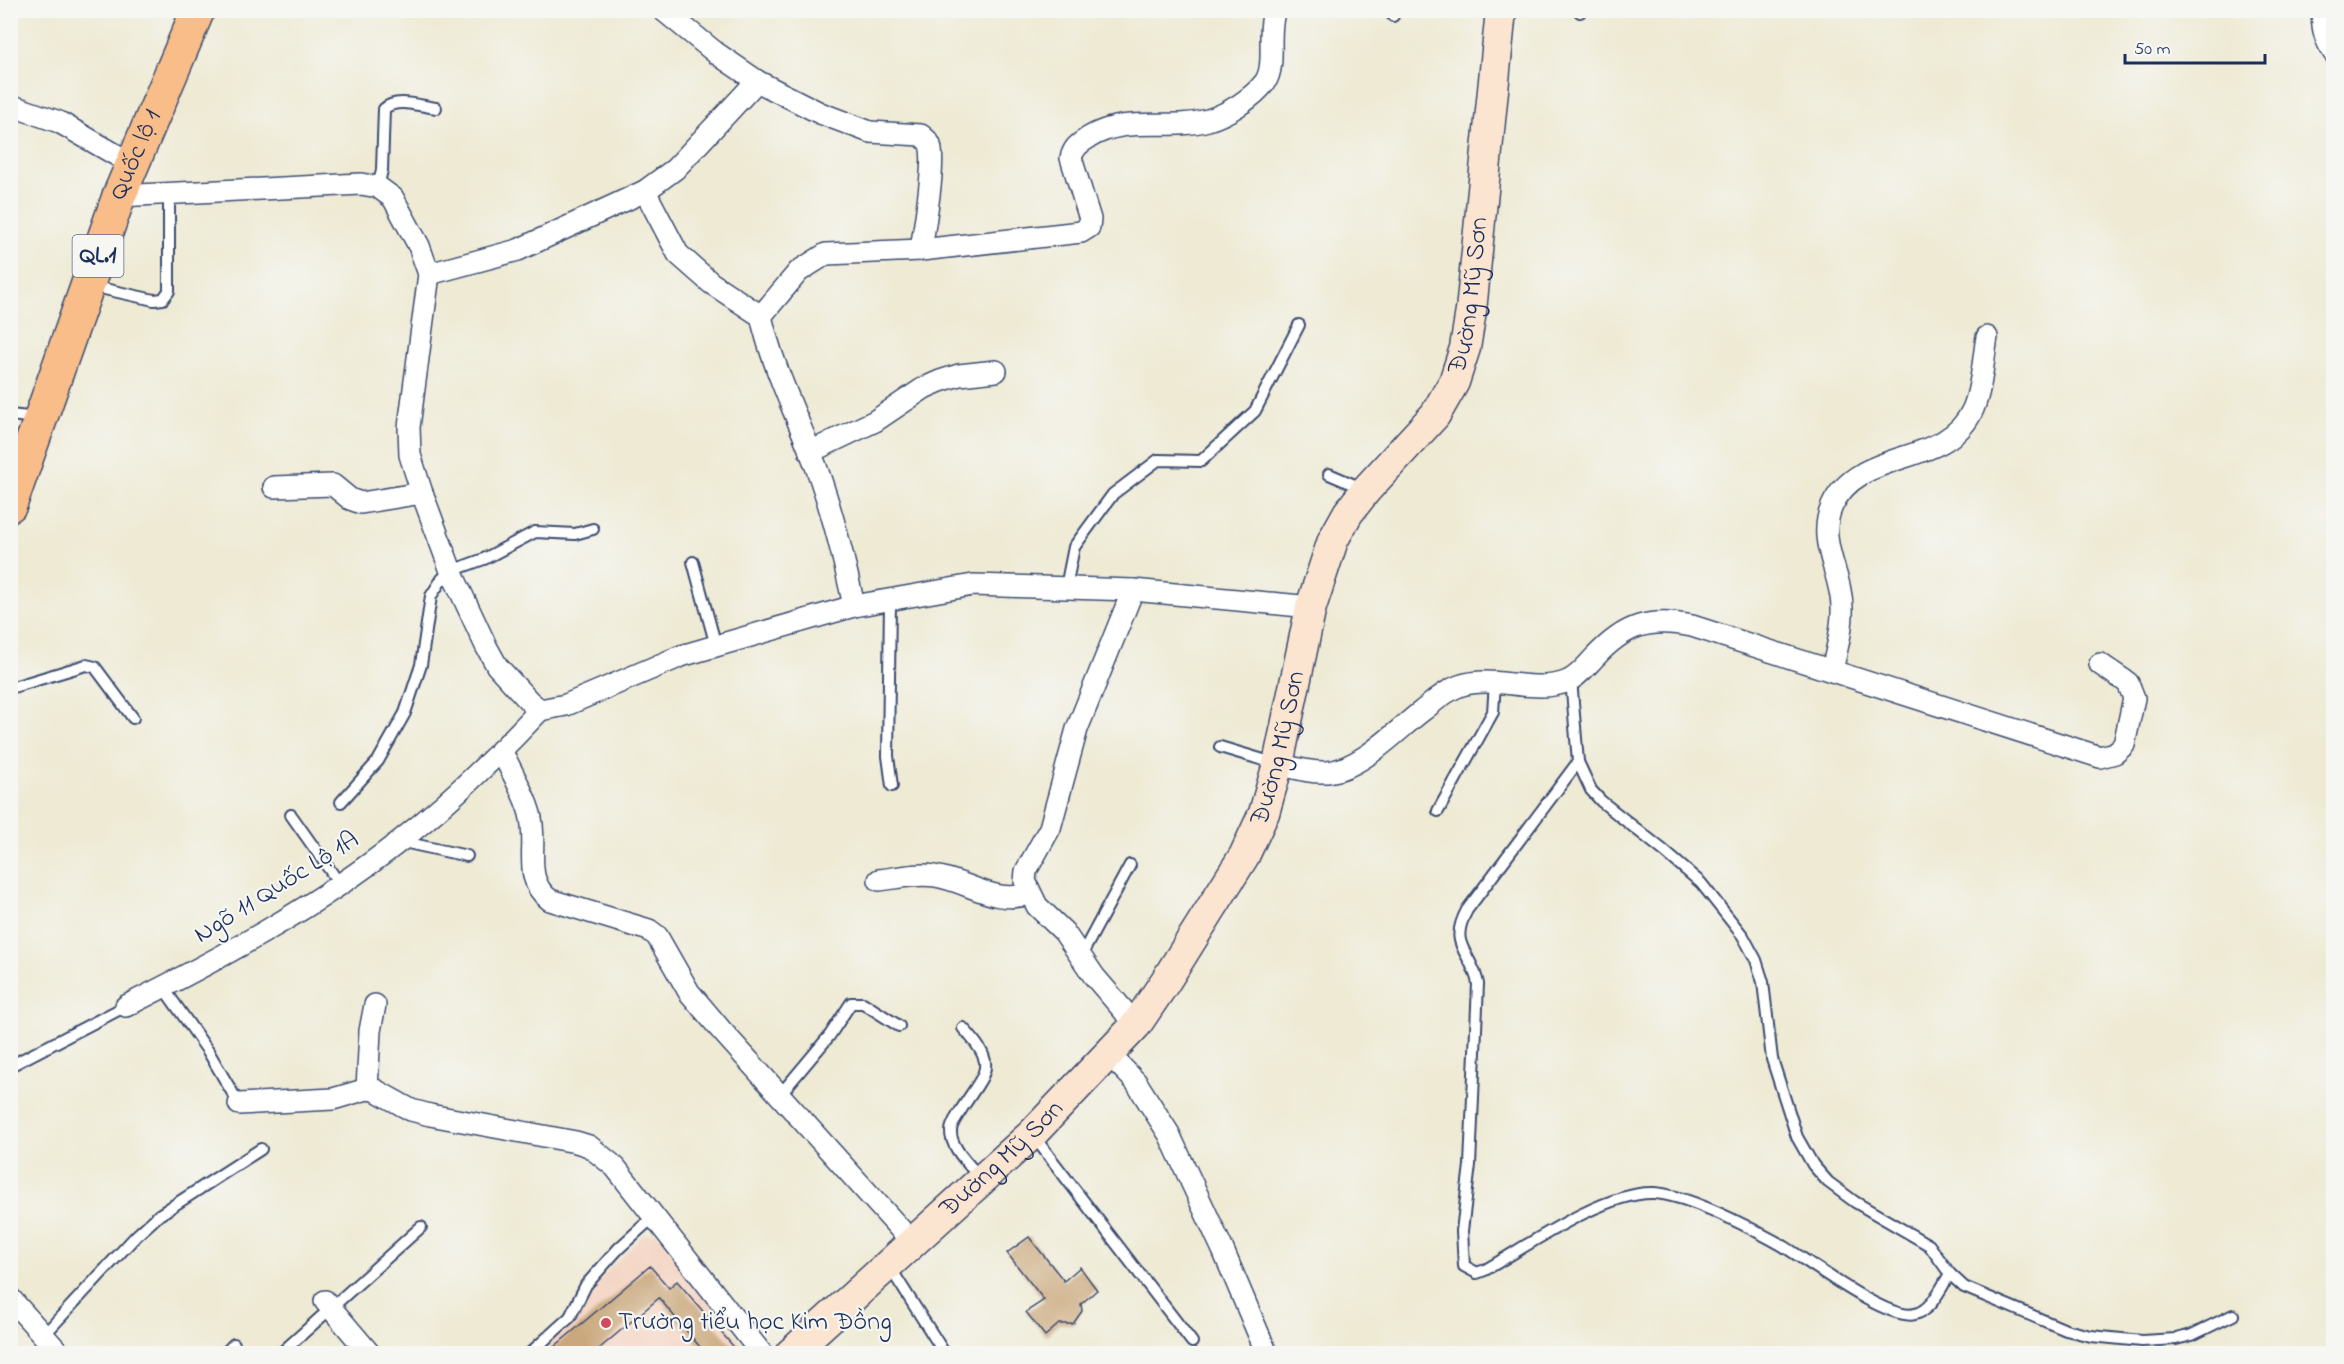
<svg xmlns="http://www.w3.org/2000/svg" width="2344" height="1364" font-family="'Indie Flower',sans-serif">
	<rect width="100%" height="100%" fill="#f6f6f2"/>
	<filter id="ink" filterUnits="userSpaceOnUse"><feTurbulence type="fractalNoise" baseFrequency=".0167" numOctaves="2"/><feDisplacementMap in="SourceGraphic" scale="12" xChannelSelector="R" yChannelSelector="G"/><feConvolveMatrix kernelMatrix="1 2 1 2 8 2 1 2 1" color-interpolation-filters="sRGB"/></filter>
	<filter id="wash" filterUnits="userSpaceOnUse"><feTurbulence type="fractalNoise" baseFrequency=".008" numOctaves="4" result="noise"/><feDisplacementMap in="SourceGraphic" scale="24" xChannelSelector="R" yChannelSelector="G"/><feGaussianBlur stdDeviation="1.35" result="paint"/><feColorMatrix in="noise" values="0 0 0 0 0 0 0 0 0 0 0 0 0 0 0 0 0 1.4 0 .05"/><feComposite in="paint" operator="in"/></filter>
	<g filter="url(#wash)">
		<rect width="100%" height="100%" fill="#eeead4"/>
		<polygon fill="#f4d3c1" points="644,1234 658,1234 749,1354 536,1354 583,1311 598,1281"/>
		<g id="blocks">
			<g fill="#caa87d">
				<polygon points="1029,1237 1064,1281 1080,1267 1097,1290 1081,1304 1082,1311 1073,1324 1059,1324 1045,1336 1026,1312 1044,1300 1007,1253"/>
				<polygon points="650,1266 669,1288 677,1281 739,1353 705,1353 659,1298 594,1353 547,1353"/>
			</g>
		</g>
	</g>
	<g filter="url(#ink)">
		<use href="#blocks" fill-opacity="0" stroke="#3b4b70" stroke-width="1.5"/>
		<g fill="none" stroke-linecap="round" stroke-linejoin="round">
			<defs>
				<g id="lane">
					<polyline points="1579,10 1580,12"/>
					<polyline points="1393,16 1393,10"/>
					<path d="M378 187 382 170 384 109C396 97 420 106 436 108"/>
					<polyline points="91,286 154,300 163,299 169,291 169,192"/>
					<polyline points="10,415 37,418"/>
					<polyline points="1329,474 1364,489"/>
					<polyline points="693,562 716,646"/>
					<polyline points="1066,587 1074,547 1113,494 1158,460 1201,461 1255,411 1299,325"/>
					<polyline points="890,601 888,756 892,786"/>
					<polyline points="1571,679 1578,762 1591,790 1601,801 1664,851 1701,883 1743,936 1756,960 1763,982 1772,1059 1797,1137 1813,1165 1828,1182 1855,1202 1929,1245 1950,1274 1964,1287 2066,1330 2091,1336 2142,1341 2176,1339 2192,1335 2233,1315"/>
					<polyline points="10,688 86,665 95,667 133,718"/>
					<polyline points="1220,747 1277,764"/>
					<path d="M1578 762 1467 910C1447 947 1472 951 1478 984L1470 1165 1462 1231 1464 1266 1477 1273 1485 1270C1527 1246 1605 1191 1654 1193 1687 1195 1749 1227 1780 1244 1806 1259 1888 1322 1915 1314 1932 1310 1941 1287 1950 1274"/>
					<polyline points="341,802 378,761 405,713 421,665 431,596 442,579 451,571 484,559 535,532 575,534 593,529"/>
					<polyline points="1438,811 1493,712 1495,683"/>
					<polyline points="291,815 339,883"/>
					<polyline points="399,841 467,856"/>
					<polyline points="1081,956 1130,865"/>
					<polyline points="163,987 208,1051 239,1104"/>
					<path d="M963 1028C999 1067 986 1070 961 1110 957 1117 951 1124 951 1131 950 1148 971 1166 980 1178"/>
					<polyline points="10,1066 126,1006"/>
					<polyline points="779,1096 830,1035 851,1003 863,1003 899,1026"/>
					<polyline points="1032,1134 1192,1342"/>
					<polyline points="889,1266 945,1354"/>
					<polyline points="43,1336 136,1236 159,1215 261,1149"/>
					<polyline points="224,1354 234,1344"/>
					<polyline points="280,1354 421,1227"/>
					<polyline points="529,1354 570,1317 586,1285 618,1249 653,1217"/>
				</g>
				<g id="street">
					<path d="M663 10 716 53 757 81 820 113 870 132 921 135C924 138 929 141 930 145 936 163 924 228 921 250"/>
					<path d="M2323 10C2321 26 2325 40 2334 53"/>
					<polyline points="10,105 59,122 132,164"/>
					<path d="M645 191 678 254 711 283 761 316C772 364 792 405 810 451 830 500 843 554 854 606"/>
					<polyline points="119,196 361,184 378,187 393,198 419,246 429,274 409,427 410,455 422,493 451,571 486,646 497,666 530,702 540,710 566,705 681,656 854,606 973,585 1133,590 1311,607"/>
					<polyline points="429,274 518,250 645,191 675,169 757,81"/>
					<path d="M761 316 799 271 826 254 921 250 1081 232 1089 227 1090 219 1071 158C1074 147 1079 144 1088 138 1127 114 1167 131 1208 120 1228 114 1253 98 1265 82 1277 65 1266 31 1275 10"/>
					<polyline points="810,452 875,421 924,388 940,381 959,375 996,371"/>
					<polyline points="274,487 333,485 350,499 361,503 422,493"/>
					<polyline points="1133,590 1077,729 1050,828 1026,871 1025,881 1037,906 1064,932 1094,976 1136,1025"/>
					<path d="M1832 671C1836 651 1843 629 1842 608 1842 573 1816 542 1832 506 1859 446 1947 469 1973 409 1982 388 1983 360 1987 337"/>
					<path d="M501 750C511 771 524 792 530 814 539 845 521 879 550 900L649 930 657 936 689 992 721 1030 911 1241"/>
					<path d="M1278 764C1294 768 1311 773 1327 772 1360 770 1397 730 1422 711 1434 702 1445 691 1459 686 1494 674 1535 695 1568 681 1579 676 1587 665 1595 657 1625 625 1649 617 1692 626L2100 757 2115 753 2124 745 2134 698 2128 683 2100 664"/>
					<path d="M879 880C897 878 916 873 935 876 968 881 994 905 1029 894"/>
					<path d="M126 1006C221 958 316 907 400 841 451 801 496 757 540 710"/>
					<polyline points="1109,1054 1136,1082 1169,1134 1223,1250 1267,1354"/>
					<polyline points="367,1089 370,1031 375,1005"/>
					<polyline points="239,1104 333,1099 367,1089 375,1090 411,1110 430,1115 576,1142 589,1146 615,1167 762,1354"/>
					<polyline points="10,1298 60,1354"/>
					<polyline points="325,1301 370,1354"/>
				</g>
				<g id="secondary">
					<path id="s1" d="M790 1354 1032 1134 1136 1025 1165 982 1244 856 1264 813 1278 764 1311 607 1333 540 1348 513 1366 490 1435 415 1454 382 1465 348 1471 311 1501 10"/>
				</g>
				<g id="highway">
					<path id="s2" d="M10 505 119 196 198 10"/>
				</g>
			</defs>
			<use href="#lane" stroke="#3b4b70" stroke-width="14"/>
			<use href="#street" stroke="#3b4b70" stroke-width="24"/>
			<use href="#secondary" stroke="#3b4b70" stroke-width="33"/>
			<use href="#highway" stroke="#3b4b70" stroke-width="36"/>
			<use href="#lane" stroke="#fff" stroke-width="10"/>
			<use href="#street" stroke="#fff" stroke-width="21"/>
			<use href="#secondary" stroke="#fce5d0" stroke-width="30"/>
			<use href="#highway" stroke="#f8bd89" stroke-width="33"/>
		</g>
	</g>
	<circle fill="#d1495b" stroke="#f6f6f2" stroke-width="2" cx="606" cy="1323" r="6"/>
	<g text-anchor="middle" dominant-baseline="central" stroke-width="4.5" stroke-linejoin="round" paint-order="stroke">
		<rect fill="#f6f6f2" stroke="#5d6b8a" stroke-width="1.5" x="72.5" y="235" width="51" height="42" rx="4.5"/>
		<g font-size="24" font-weight="bold" fill="#1b2f5e">
			<text x="98" y="256">QL.1</text>
		</g>
		<g font-size="26" fill="#1b2f5e" stroke="#f6f6f2">
			<text stroke="none"><textPath href="#s2" startOffset="372">Quốc lộ 1</textPath></text>
			<text stroke="none"><textPath href="#s1" startOffset="1296">Đường Mỹ Sơn</textPath></text>
			<text stroke="none"><textPath href="#s1" startOffset="792">Đường Mỹ Sơn</textPath></text>
			<text transform="translate(277 888) rotate(-32)">Ngõ 11 Quốc Lộ 1A</text>
			<text stroke="none"><textPath href="#s1" startOffset="288">Đường Mỹ Sơn</textPath></text>
		</g>
		<g font-size="26" fill="#1b2f5e" stroke="#f6f6f2" text-anchor="start">
			<text x="618" y="1323">Trường tiểu học Kim Đồng</text>
		</g>
	</g>
	<rect width="2344" height="1364" fill="none" stroke="#f6f6f2" stroke-width="36"/>
	<path d="M2125 54v9h140v-9" fill="none" stroke="#1b2f5e" stroke-width="3"/>
	<text x="2134" y="54" font-size="18" fill="#1b2f5e" stroke="#f6f6f2" stroke-width="4.5" paint-order="stroke">50 m</text>
</svg>
